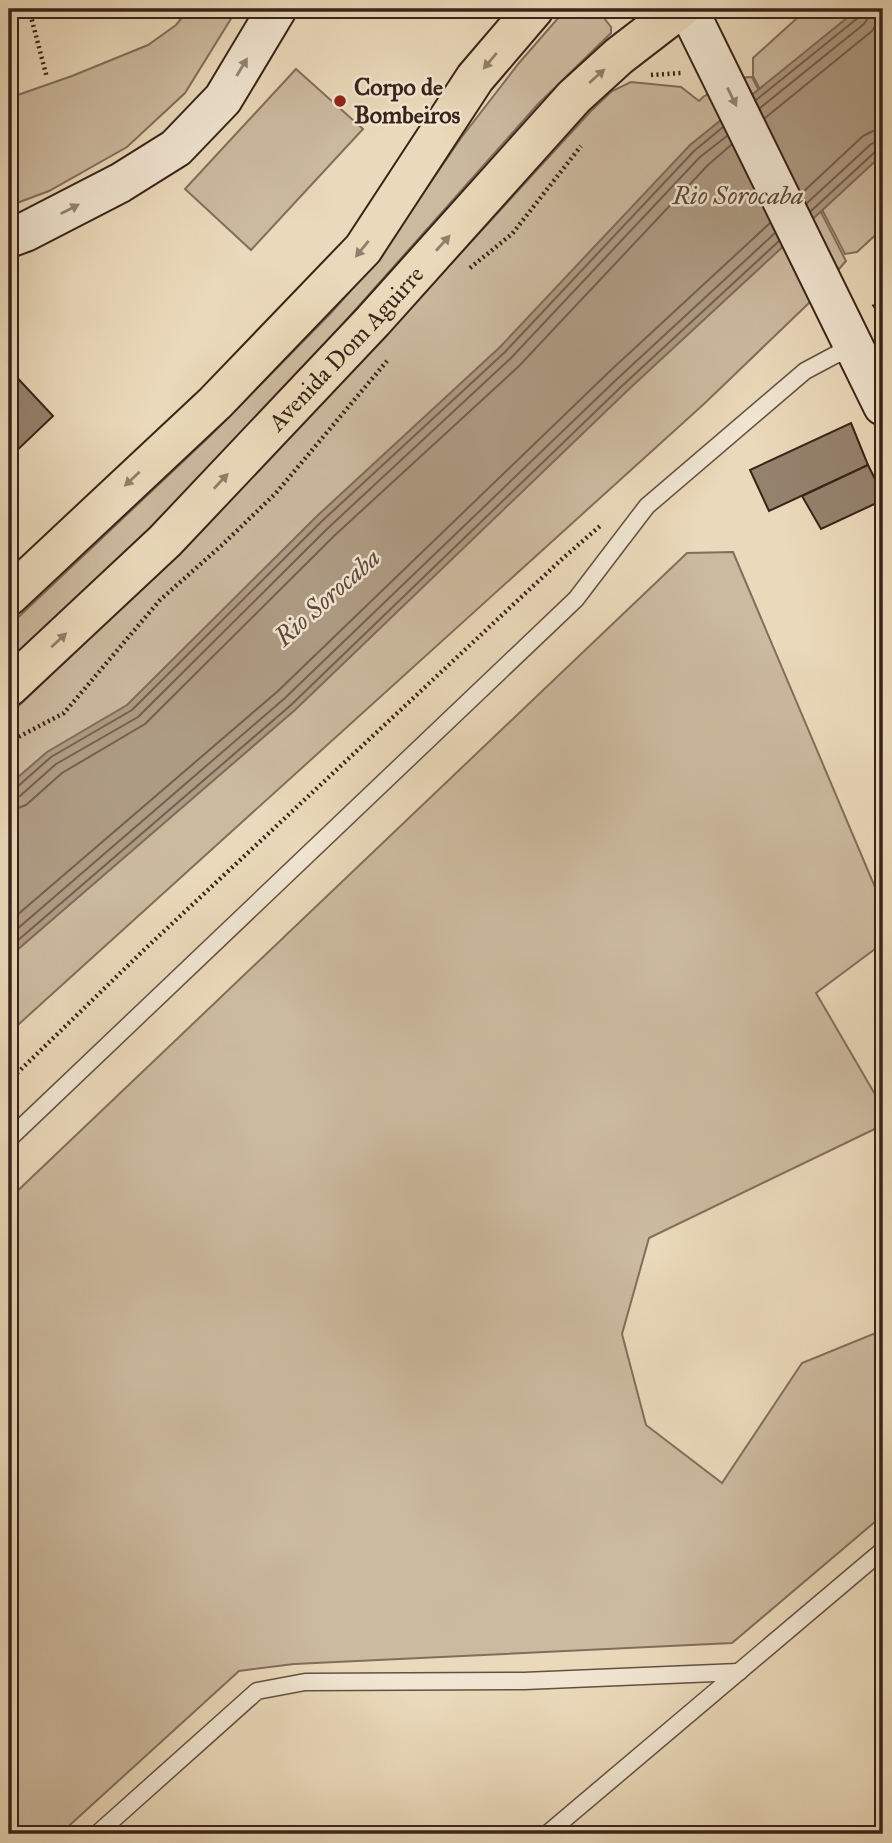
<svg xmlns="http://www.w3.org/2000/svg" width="892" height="1843" font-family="'IM FELL Great Primer',serif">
	<rect width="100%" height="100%" fill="#ead9ba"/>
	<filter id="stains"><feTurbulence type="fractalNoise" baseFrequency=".00286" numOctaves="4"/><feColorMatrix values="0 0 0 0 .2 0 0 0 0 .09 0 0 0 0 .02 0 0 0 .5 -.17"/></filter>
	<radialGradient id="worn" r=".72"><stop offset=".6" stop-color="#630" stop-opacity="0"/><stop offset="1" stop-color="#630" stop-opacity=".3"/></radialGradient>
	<g fill="#ccba9f" stroke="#826e5c" stroke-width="2">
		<polygon points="189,9 237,9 185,93 127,147 49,191 9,206 9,98 72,76 148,45 176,25"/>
		<polygon points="566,9 597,9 611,27 611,33 538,104 341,326 127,555 9,666 9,626 209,437 331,313 376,262 461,138 519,63"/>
		<polygon points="807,9 883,9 883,228 857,252 845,254 753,76 753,58"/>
		<polygon points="296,69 363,129 251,250 185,189"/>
		<path d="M752 77 846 261 810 302 705 403 9 1033V715C50 676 91 637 132 598 290 441 440 276 591 111L612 91 631 82 681 87 699 101 703 97 734 78Z"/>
		<polygon points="733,552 883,906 883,943 816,993 883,1108 883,1125 649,1238 622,1334 646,1425 722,1483 802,1363 883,1330 883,1515 732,1643 294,1664 239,1671 60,1834 9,1834 9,1199 687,553"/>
	</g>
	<polygon fill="#ae9b83" stroke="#7f6b59" stroke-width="2" points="858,9 883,9 883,154 628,390 295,710 9,957 9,785 47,752 127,705 316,517 500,347 690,145"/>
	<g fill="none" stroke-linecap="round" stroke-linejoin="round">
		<g stroke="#745f4e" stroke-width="2">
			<polyline points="756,100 859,17 861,9"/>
			<polyline points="760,108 864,24 869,16 870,9"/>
			<polyline points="765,118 872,31 879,20 881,9"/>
			<polyline points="802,193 863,136 873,131 883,130"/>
			<polyline points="807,203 870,145 876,141 883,141"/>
			<polyline points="811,211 876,151 883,149"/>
			<polyline points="9,790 16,788 51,757 132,710 321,522 505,352 694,151 723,127"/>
			<polyline points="9,798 20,796 56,764 138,717 327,529 511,358 700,157 727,136"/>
			<polyline points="9,809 18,808 26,805 62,773 145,724 334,536 519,366 708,165 731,145"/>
			<polyline points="9,922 278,691 610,371 770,223"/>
			<polyline points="9,936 285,698 617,379 775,233"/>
			<polyline points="9,948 291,705 623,385 779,241"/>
		</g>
	</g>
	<g fill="#95826d" stroke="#392319" stroke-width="2">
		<polygon points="9,369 53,416 9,458"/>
		<polygon points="851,423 868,465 769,511 750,470"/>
		<polygon points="868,465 883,495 883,500 821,529 802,496"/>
	</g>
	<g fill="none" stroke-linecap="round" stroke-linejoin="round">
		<defs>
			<g id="service">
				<polyline points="9,1139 576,599 647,506 805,371 835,355 855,349"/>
				<polyline points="97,1834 257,1691 305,1682 524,1681 739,1672"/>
				<polyline points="547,1834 883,1550"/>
			</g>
			<g id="secondary">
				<polyline points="688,9 883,406"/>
				<polyline points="9,238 25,232 120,183 176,148 223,99 277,9"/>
			</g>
			<g id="trunk">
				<polyline points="9,596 215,403 363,249 475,78 534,9"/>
				<path id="s1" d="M9 687 165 541 373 321 574 97 619 56 680 9"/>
			</g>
		</defs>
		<use href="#service" stroke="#655041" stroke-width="19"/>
		<use href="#secondary" stroke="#392319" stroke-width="42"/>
		<use href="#trunk" stroke="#392319" stroke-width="42"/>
		<g stroke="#392319" stroke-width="4.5" stroke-dasharray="2 3.5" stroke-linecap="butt">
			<polyline points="29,9 47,78"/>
			<polyline points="32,17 54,11 57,9"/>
			<polyline points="651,75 681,73"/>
			<polyline points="470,268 512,234 581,146"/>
			<polyline points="873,307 883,300"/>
			<polyline points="9,742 64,713 160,600 221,546 276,493 387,361"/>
			<polyline points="9,1081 146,948 562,559 600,526"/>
		</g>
		<use href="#service" stroke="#f1e6d2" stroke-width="16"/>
		<use href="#secondary" stroke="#f1e6d2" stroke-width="38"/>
		<use href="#trunk" stroke="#ead9ba" stroke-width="38"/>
	</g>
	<defs><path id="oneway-solid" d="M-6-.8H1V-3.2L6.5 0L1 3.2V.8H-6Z" transform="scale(1.75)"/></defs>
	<g fill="#927e6a">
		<use href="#oneway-solid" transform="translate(490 61) rotate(130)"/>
		<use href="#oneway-solid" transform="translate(597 76) rotate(-42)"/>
		<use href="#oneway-solid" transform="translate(443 243) rotate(-48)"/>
		<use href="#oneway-solid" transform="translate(362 249) rotate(129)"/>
		<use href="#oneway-solid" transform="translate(132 479) rotate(137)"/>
		<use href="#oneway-solid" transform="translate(221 481) rotate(-47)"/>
		<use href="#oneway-solid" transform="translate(59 640) rotate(-43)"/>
	</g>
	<g fill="#958476">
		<use href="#oneway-solid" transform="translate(242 67) rotate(-59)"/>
		<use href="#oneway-solid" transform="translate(732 97) rotate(64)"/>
		<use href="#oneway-solid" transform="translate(70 209) rotate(-27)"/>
	</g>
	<circle fill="#8f2418" stroke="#f1e6d2" stroke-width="2.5" cx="340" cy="101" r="7"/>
	<g text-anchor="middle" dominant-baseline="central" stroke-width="5" stroke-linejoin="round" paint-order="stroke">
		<g font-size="24" font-weight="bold" fill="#392319" stroke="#f1e6d2" text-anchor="start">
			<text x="354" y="87">Corpo de<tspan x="354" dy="28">Bombeiros</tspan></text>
		</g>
		<g font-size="24" fill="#392319" stroke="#f1e6d2">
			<text stroke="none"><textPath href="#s1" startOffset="478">Avenida Dom Aguirre</textPath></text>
		</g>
		<g font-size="26" font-style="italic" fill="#5c4739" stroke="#f1e6d2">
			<text x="738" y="195">Rio Sorocaba</text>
			<text transform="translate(327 597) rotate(-42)">Rio Sorocaba</text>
		</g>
	</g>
	<rect width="892" height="1843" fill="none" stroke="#ead9ba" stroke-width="35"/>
	<rect x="10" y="10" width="871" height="1822" fill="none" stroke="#392319" stroke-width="3.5"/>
	<rect x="18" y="18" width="857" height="1808" fill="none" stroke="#392319" stroke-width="2"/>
	<rect width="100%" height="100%" filter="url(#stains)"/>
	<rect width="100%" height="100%" fill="url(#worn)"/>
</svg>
